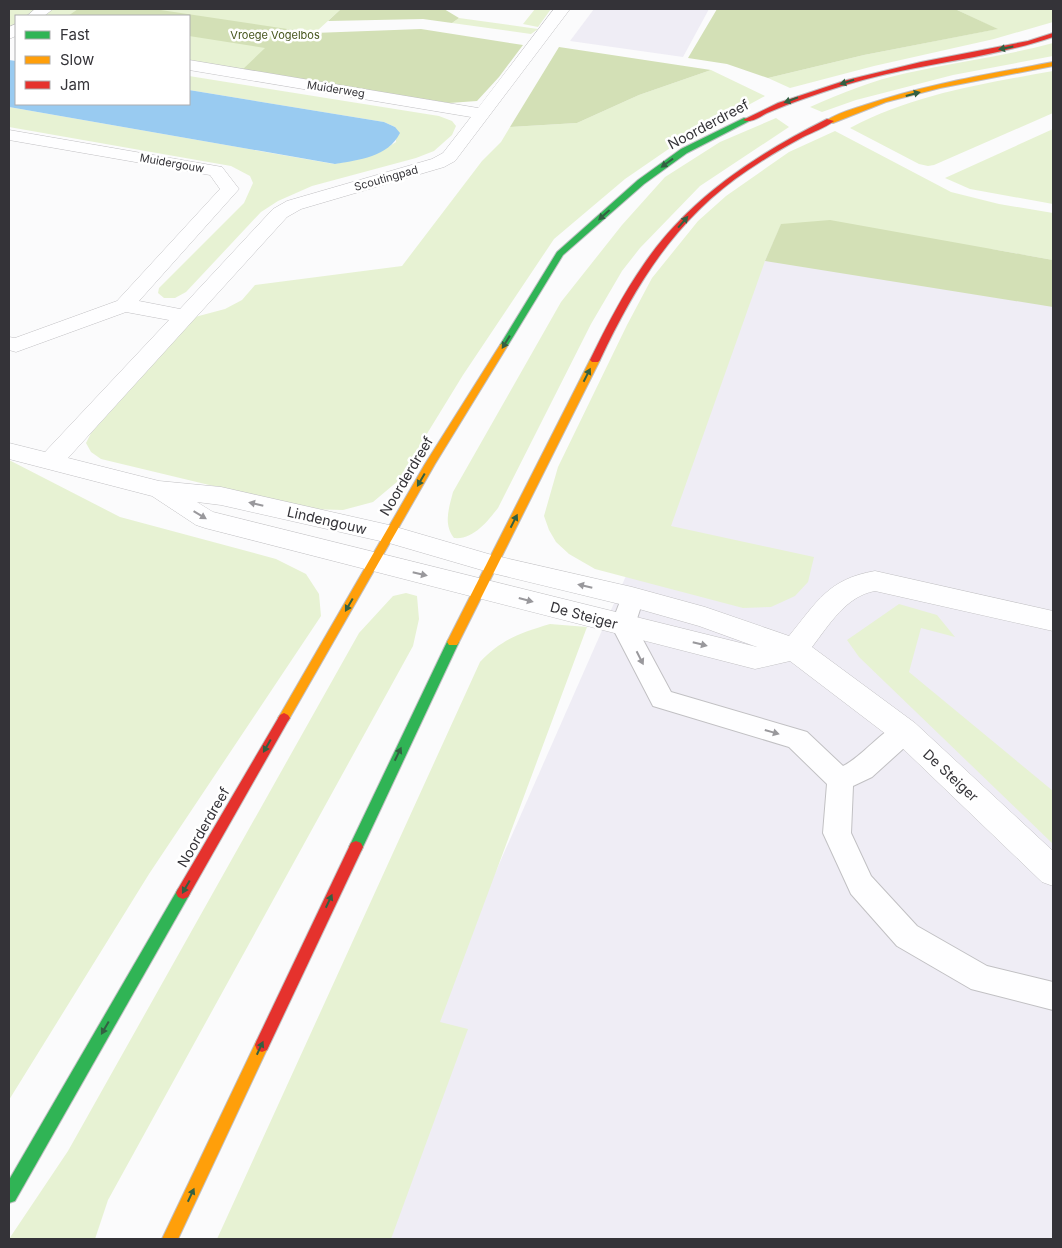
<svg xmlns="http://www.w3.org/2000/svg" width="1062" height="1248" font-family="Inter,sans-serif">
	<rect width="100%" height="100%" fill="#fbfbfc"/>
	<g fill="#efedf5">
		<polygon points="594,9 709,9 683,57 570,41"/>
		<polygon points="781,224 1053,272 1053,1239 334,1239"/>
	</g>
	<g fill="#e7f2d3">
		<polygon points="9,9 341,9 283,62 241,71 189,62 189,16 16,16 16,33 9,32"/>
		<polygon points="535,9 551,9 538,27 523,24"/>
		<polygon points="955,9 1053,9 1053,22 994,39 874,66 790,88 768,78 864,55 997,29"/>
		<polygon points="459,18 538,29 531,34 452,23"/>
		<path d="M1053 43V56L953 75 856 100 822 112 810 107C842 93 873 80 907 73 956 62 1005 56 1053 43Z"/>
		<polygon points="711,70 765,96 673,146 625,179 554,239 463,375 398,481 373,502 343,510 309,509 101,459 91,452 86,443 91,433 195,317 225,309 242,300 255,285 402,266 482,161 501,142 510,127 577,123 639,95"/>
		<path d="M1053 71V113L934 165 928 166 919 164 850 128C915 94 982 84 1053 71Z"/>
		<path d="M189 76 439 116 452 121 456 126 452 135 434 151 416 158 312 186 278 201 261 212 186 292 175 298H164L158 293 159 288 244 203 253 183 250 176 231 166 9 127V107L334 164C357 160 376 156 396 142L395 127 384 122 189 90Z"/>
		<path d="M776 118 789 127 700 186 640 248 622 271 591 324 498 508C487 522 473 540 454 538 443 524 449 508 453 492L561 302 622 225 665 177 720 142Z"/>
		<polygon points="1053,129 1053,204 970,189 945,178"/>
		<polygon points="835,131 951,192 999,204 1053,213 1053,260 997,250 781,225 765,261 671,526 814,557 808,582 795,596 771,607 743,608 595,569 569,554 556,542 549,530 544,516 558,467 627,325 652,278 698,221 726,196 789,152"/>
		<polygon points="9,460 120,517 276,559 306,574 319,594 321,616 149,874 9,1100"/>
		<polygon points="406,593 417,596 419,619 413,646 108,1200 95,1239 9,1239 68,1151 359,633 393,596"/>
		<polygon points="899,604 937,615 955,637 921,628 909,672 1053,791 1053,844 859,657 847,640"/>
		<path d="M550 624 587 627 440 1022 468 1029 391 1239H217L480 662C502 639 520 633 550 624Z"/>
	</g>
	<g fill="#d3e0b6">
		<polygon points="78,9 154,9 314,33 421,29 523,45 499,77 477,101 449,103 241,71 265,48 189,36 189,16 68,16"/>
		<polygon points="341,9 444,9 459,18 452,23 423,19 328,21"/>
		<polygon points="717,9 955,9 998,29 864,55 768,78 727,64 688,58"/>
		<polygon points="559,47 711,70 639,95 577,123 510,127"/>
		<polygon points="830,220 1053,260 1053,307 765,261 781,224"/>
	</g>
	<path fill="#99cbf1" d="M9 60 16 61V104H189V90L384 122 395 127 400 133C388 157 359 160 335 164L9 107Z"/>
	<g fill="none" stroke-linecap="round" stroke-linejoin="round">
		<defs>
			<path id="lane" d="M632 588 640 591 644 597 635 625 671 692 807 732 843 766C862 757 887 725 903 722 907 722 910 723 914 725L918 732 914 739 872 777 853 786 851 833 871 876 917 926 987 966 1053 982V1010L971 989 897 946 851 894 823 833 827 784 789 747 653 706 611 625 624 591Z"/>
			<g id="street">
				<polygon points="35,9 53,9 44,16 27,16"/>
				<path d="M554 9H570L455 161 444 167 301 209 287 217 68 458 159 481 221 487 389 525 492 555 632 587 705 607 789 636C817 602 828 579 875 571L1053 611V631L875 591C846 596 829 625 812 647L915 723 1053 851V886L1042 882 895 741 790 661 755 669 205 528 196 525 152 496 9 459V443L45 452 169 320 126 312 16 352 9 350V337L15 338 117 301 220 189 210 175 9 140V130L222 167 239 189 139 301 180 309 273 209 287 201 432 159 443 153 471 117 189 70V60L478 108ZM197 502 221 505 389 543 492 573 632 607 699 626 757 647 213 512Z"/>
				<polygon points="16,24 16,36 9,39 9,27"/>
			</g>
			<g id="fast">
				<polygon points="744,118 751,120 687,153 644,184 563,255 508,345 504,348 501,347 500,345 557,252 638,180 681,149"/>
				<polygon points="453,638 457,639 459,642 361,851 356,853 351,851 349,847 351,843 447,642 449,639"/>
				<polygon points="183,887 188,889 190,893 188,897 15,1201 9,1203 9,1180 178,889"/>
			</g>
			<g id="slow">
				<path d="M1053 62V66L940 88 886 102 833 123 826 121C837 113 853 109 865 105 926 84 990 74 1053 62Z"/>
				<polygon points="504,342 508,345 435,464 288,721 284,723 280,721 278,718 280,715 425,464 500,345"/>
				<polygon points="595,357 600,360 459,642 457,645 449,645 447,642 590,360"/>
				<polygon points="262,1038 267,1040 269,1045 178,1239 162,1239 257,1040"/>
			</g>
			<g id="jam">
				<path d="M1053 33V37C986 60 911 64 842 86 817 94 792 102 767 113 761 116 750 124 743 120L778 103 847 80 921 62 1028 41Z"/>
				<path d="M827 119 834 121C825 128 813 132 803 137 784 147 766 158 748 170 676 218 636 284 600 360L598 362H592L590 360C606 327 623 294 644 264 689 198 757 154 827 119Z"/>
				<polygon points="284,713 288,715 290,718 288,721 188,897 183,899 178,897 176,893 178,889 280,715"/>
				<polygon points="356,841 361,843 363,847 267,1050 262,1052 257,1050 255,1045 257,1040 351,843"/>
			</g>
		</defs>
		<use href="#lane" stroke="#c1c0c3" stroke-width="2"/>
		<use href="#street" stroke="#c1c0c3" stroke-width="1"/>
		<use href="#fast" stroke="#c1c0c3" stroke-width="2"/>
		<use href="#slow" stroke="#c1c0c3" stroke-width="2"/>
		<use href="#jam" stroke="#c1c0c3" stroke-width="2"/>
		<use href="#lane" fill="#fefeff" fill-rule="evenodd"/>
		<use href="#street" fill="#fefeff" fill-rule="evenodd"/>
		<use href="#fast" fill="#30b455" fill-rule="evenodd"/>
		<use href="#slow" fill="#ff9f0a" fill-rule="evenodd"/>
		<use href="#jam" fill="#e5322d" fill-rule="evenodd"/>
	</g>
	<defs><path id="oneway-solid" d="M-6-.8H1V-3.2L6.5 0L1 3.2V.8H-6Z" transform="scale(1.25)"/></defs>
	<g fill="#336042">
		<use href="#oneway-solid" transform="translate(1006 48) rotate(169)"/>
		<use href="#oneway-solid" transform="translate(847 82) rotate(163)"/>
		<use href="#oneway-solid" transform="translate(913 94) rotate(-15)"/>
		<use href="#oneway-solid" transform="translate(791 100) rotate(159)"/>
		<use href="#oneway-solid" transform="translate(667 163) rotate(144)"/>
		<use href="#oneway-solid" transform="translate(604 215) rotate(138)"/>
		<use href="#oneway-solid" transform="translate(683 222) rotate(-49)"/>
		<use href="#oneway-solid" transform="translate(506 342) rotate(122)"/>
		<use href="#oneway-solid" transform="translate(587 375) rotate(-63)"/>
		<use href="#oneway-solid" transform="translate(421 480) rotate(120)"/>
		<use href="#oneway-solid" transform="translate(514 521) rotate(-63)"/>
		<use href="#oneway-solid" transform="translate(349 605) rotate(120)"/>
		<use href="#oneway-solid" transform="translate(267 746) rotate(120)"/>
		<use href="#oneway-solid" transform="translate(398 754) rotate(-64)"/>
		<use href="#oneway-solid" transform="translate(186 887) rotate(120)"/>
		<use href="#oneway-solid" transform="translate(329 901) rotate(-65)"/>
		<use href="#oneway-solid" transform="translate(105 1028) rotate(120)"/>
		<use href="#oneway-solid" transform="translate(260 1048) rotate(-65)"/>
		<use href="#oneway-solid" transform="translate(191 1195) rotate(-65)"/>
	</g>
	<g fill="#99989c">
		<use href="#oneway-solid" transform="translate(256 504) rotate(-167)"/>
		<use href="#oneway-solid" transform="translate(200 515) rotate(31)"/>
		<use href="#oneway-solid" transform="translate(420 574) rotate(13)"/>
		<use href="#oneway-solid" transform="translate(585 586) rotate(-167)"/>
		<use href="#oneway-solid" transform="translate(526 600) rotate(15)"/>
		<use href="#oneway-solid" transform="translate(700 644) rotate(14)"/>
		<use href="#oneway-solid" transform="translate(640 658) rotate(63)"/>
		<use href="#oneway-solid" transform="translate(772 732) rotate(16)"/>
	</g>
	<g text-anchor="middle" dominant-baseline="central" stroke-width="5" stroke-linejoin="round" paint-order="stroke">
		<g font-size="11" fill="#46551d" stroke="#fff">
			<text x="275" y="35">Vroege Vogelbos</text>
		</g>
		<g font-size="11" fill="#343338" stroke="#fff">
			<text transform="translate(336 89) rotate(9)">Muiderweg</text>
			<text transform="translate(172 163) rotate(10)">Muidergouw</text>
			<text transform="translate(386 178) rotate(-16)">Scoutingpad</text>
		</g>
		<g font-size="14" fill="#343338" stroke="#fff">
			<text transform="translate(708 124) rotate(-28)">Noorderdreef</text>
			<text transform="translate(406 476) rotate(-59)">Noorderdreef</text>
			<text transform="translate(327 520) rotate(13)">Lindengouw</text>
			<text transform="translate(584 615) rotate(15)">De Steiger</text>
			<text transform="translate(951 775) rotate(43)">De Steiger</text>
			<text transform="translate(203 827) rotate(-60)">Noorderdreef</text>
		</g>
	</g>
	<rect width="1062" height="1248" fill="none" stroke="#343338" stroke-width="20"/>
	<rect x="15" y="15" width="175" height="90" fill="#ffffff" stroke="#aeadaf"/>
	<rect x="25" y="31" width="25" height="8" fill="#30b455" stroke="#aeadaf"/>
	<text x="60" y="40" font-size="15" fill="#343338">Fast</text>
	<rect x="25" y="56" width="25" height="8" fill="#ff9f0a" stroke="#aeadaf"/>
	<text x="60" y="65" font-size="15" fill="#343338">Slow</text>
	<rect x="25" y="81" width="25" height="8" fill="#e5322d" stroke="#aeadaf"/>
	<text x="60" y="90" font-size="15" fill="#343338">Jam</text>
</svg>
